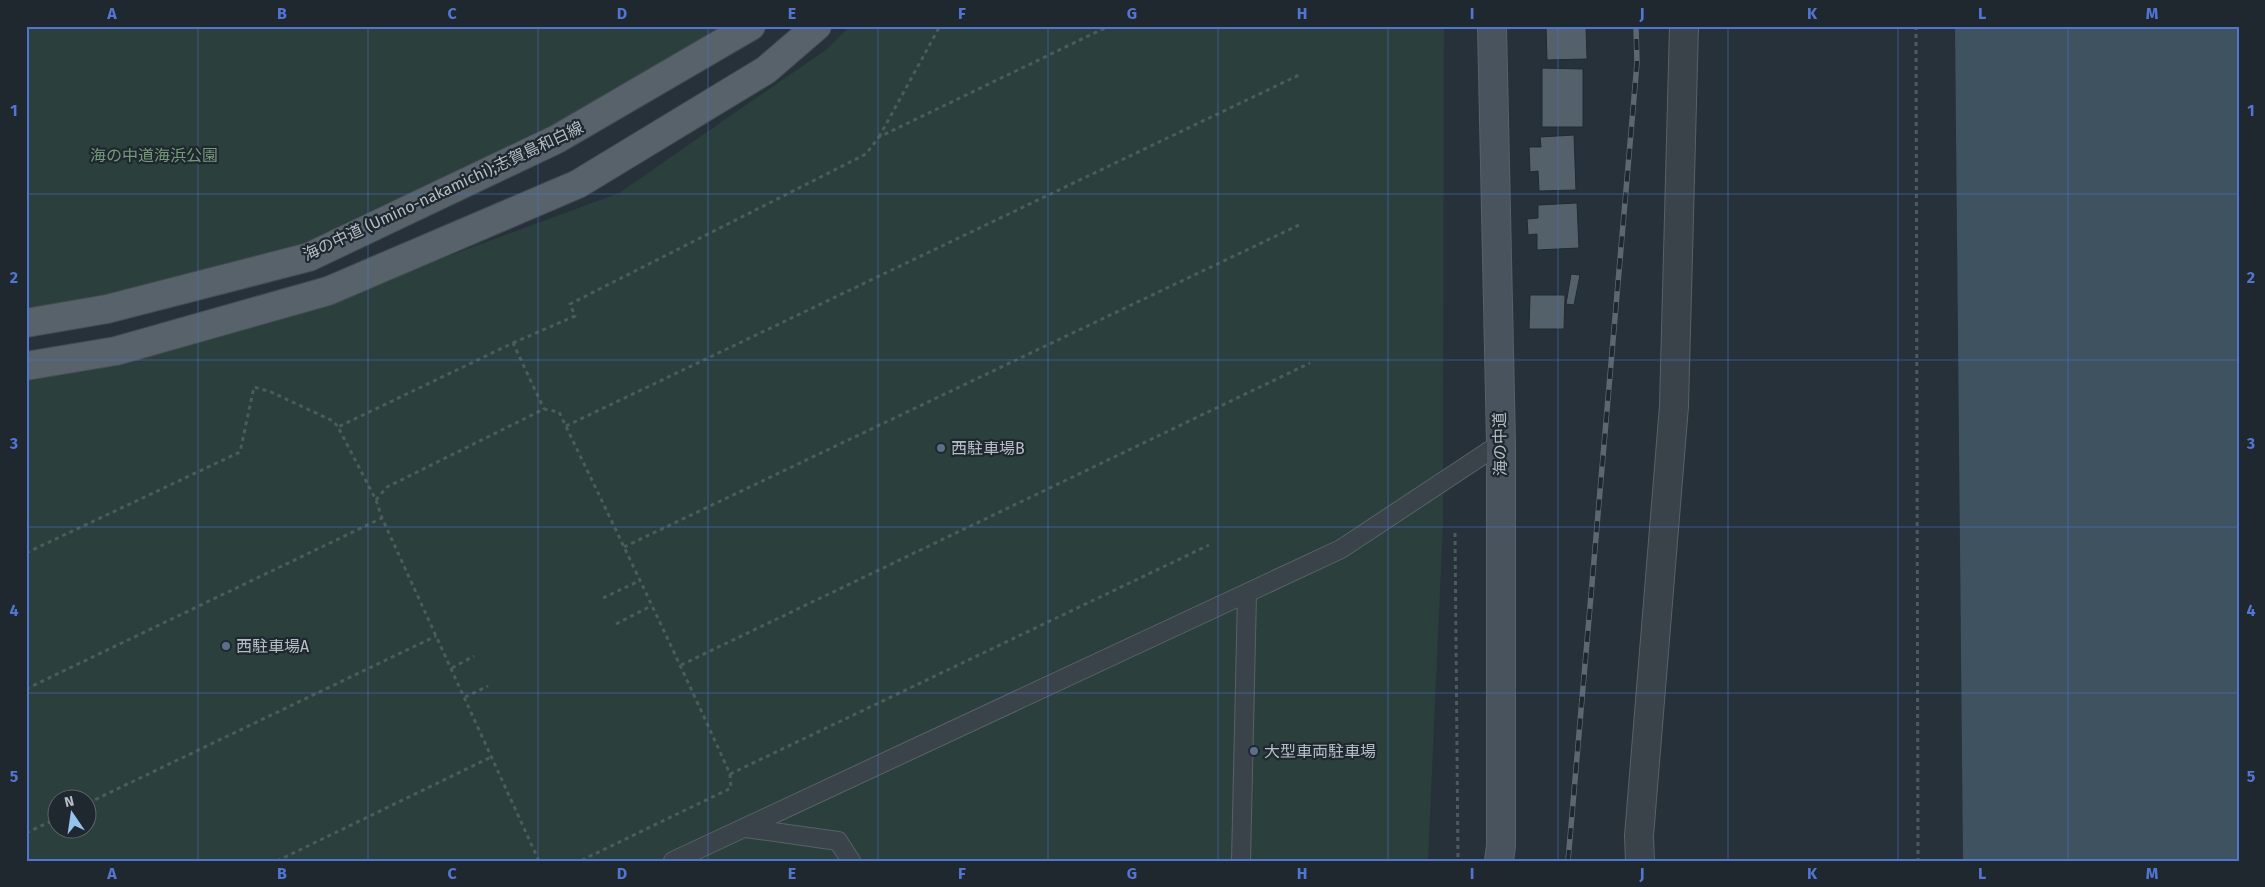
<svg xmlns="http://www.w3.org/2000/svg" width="2265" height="887" font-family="'Fira Sans','Noto Sans JP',sans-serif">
	<rect width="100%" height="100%" fill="#26313a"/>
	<g fill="#2b3f3c" fill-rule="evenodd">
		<polygon points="26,26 724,26 558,127 314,243 117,297 26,314"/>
		<path d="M850 26H1444L1443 524 1428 861H26V369L280 318 619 193 827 49ZM58 800H88V830H58Z"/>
	</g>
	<polygon fill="#3e5260" points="1955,26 2239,26 2239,861 1963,861"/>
	<g fill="#54606a" stroke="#212a31">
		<polygon points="1546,26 1586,26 1587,59 1547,60"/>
		<polygon points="1542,68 1583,69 1583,127 1542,127"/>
		<polygon points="1574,135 1576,190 1539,191 1538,171 1530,172 1529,147 1541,147 1540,137"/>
		<polygon points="1577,203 1579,248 1537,250 1537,234 1528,235 1527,219 1538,218 1538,205"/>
		<polygon points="1571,274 1580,275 1574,305 1566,304"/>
		<polygon points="1530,295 1565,295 1564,329 1529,329"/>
	</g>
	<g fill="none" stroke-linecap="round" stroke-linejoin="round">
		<defs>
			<g id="lane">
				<polyline points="746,828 838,841 851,861"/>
				<polyline points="673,861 1341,549 1501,443"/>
				<polyline points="1241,861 1247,594"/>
			</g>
			<polyline id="street" points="1640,861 1639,836 1674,406 1684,26"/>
			<polyline id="secondary" points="1492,26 1501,443 1501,846 1499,861"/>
			<g id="primary">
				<polyline points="26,323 107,309 309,257 557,139 751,26"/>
				<polyline points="26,366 116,351 328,291 578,184 766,70 817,26"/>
			</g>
		</defs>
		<use href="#lane" stroke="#586168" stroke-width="20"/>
		<use href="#street" stroke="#586168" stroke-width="30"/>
		<use href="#secondary" stroke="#586168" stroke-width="30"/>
		<use href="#primary" stroke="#434c53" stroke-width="30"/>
		<g stroke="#4a5c5b" stroke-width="3" stroke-dasharray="4 4" stroke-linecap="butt">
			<polyline points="1916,26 1918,861"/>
			<polyline points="879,137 940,26"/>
			<polyline points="513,343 575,316 570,304 866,154 879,137 1109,26"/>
			<polyline points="566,426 1299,75"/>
			<path d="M376 500 387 487 544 409 559 412C617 532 675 652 730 774L731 788 580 861"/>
			<polyline points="1455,533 1458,861"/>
			<polyline points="624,547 1299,225"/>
			<polyline points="26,553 240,452 254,387 271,392 333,421 338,427"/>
			<polyline points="603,598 639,581"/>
			<polyline points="616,624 651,606"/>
			<polyline points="681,665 1310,363"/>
			<polyline points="452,668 474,656"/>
			<polyline points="26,689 382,518"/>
			<polyline points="465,697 488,686"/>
			<polyline points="730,774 1209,545"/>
			<polyline points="88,803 436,636"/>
			<polyline points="26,833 58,818"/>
			<polyline points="277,861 491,757"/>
			<polyline points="539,861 382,518 376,500 338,427 513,343 544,409"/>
		</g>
		<use href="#lane" stroke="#3a434a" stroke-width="18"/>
		<use href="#street" stroke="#3a434a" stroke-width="28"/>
		<use href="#secondary" stroke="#48535d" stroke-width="28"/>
		<use href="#primary" stroke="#58626a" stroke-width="28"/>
		<defs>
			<polyline id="rail" points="1568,861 1637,63 1636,26"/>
		</defs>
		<use href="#rail" stroke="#5c6871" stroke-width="5.5"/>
		<use href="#rail" stroke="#1f282f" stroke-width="4" stroke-dasharray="11" stroke-linecap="butt"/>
	</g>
	<path fill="none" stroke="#5275d2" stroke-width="1" stroke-opacity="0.55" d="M198 26V861M368 26V861M538 26V861M708 26V861M878 26V861M1048 26V861M1218 26V861M1388 26V861M1558 26V861M1728 26V861M1898 26V861M2068 26V861M26 194H2239M26 360H2239M26 527H2239M26 693H2239"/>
	<g fill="#5c6f8a" stroke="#1f282f" stroke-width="2">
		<circle cx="941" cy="448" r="5"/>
		<circle cx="226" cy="646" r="5"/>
		<circle cx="1254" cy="751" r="5"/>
	</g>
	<g text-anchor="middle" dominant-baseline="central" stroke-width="4.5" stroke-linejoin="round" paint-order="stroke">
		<g font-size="16" fill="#769979" stroke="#1f282f">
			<text x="154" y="155">海の中道海浜公園</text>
		</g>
		<g font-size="16" fill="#b5bec6" stroke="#1f282f">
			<text transform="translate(443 191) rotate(-25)">海の中道 (Umino-nakamichi);志賀島和白線</text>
			<text transform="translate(1500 444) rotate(-91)">海の中道</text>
		</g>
		<g font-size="16" fill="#b5bec6" stroke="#1f282f" text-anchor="start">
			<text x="951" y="448">西駐車場B</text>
			<text x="236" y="646">西駐車場A</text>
			<text x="1264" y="751">大型車両駐車場</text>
		</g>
	</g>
	<rect width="2265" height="887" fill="none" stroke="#1f282f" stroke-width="55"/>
	<g transform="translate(72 814) rotate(347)"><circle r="24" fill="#1f282f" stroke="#5b646b"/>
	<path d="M0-4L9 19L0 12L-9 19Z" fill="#95c3eb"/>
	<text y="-8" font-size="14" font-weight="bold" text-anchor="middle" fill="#b5bec6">N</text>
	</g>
	<rect x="28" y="28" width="2210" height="832" fill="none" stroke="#5275d2" stroke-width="2"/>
	<g font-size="16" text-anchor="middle" font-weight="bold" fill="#5275d2">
		<text x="112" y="19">A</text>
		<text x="282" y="19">B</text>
		<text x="452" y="19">C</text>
		<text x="622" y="19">D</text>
		<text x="792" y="19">E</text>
		<text x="962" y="19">F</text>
		<text x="1132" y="19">G</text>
		<text x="1302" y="19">H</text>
		<text x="1472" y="19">I</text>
		<text x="1642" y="19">J</text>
		<text x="1812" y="19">K</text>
		<text x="1982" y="19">L</text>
		<text x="2152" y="19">M</text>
		<text x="14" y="116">1</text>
		<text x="2251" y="116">1</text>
		<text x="14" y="283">2</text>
		<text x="2251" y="283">2</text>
		<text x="14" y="449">3</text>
		<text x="2251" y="449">3</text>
		<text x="14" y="616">4</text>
		<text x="2251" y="616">4</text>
		<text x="14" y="782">5</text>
		<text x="2251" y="782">5</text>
		<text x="112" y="879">A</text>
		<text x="282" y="879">B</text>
		<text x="452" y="879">C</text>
		<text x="622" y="879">D</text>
		<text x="792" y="879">E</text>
		<text x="962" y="879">F</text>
		<text x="1132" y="879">G</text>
		<text x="1302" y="879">H</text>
		<text x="1472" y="879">I</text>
		<text x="1642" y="879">J</text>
		<text x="1812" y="879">K</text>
		<text x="1982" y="879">L</text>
		<text x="2152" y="879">M</text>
	</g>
</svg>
